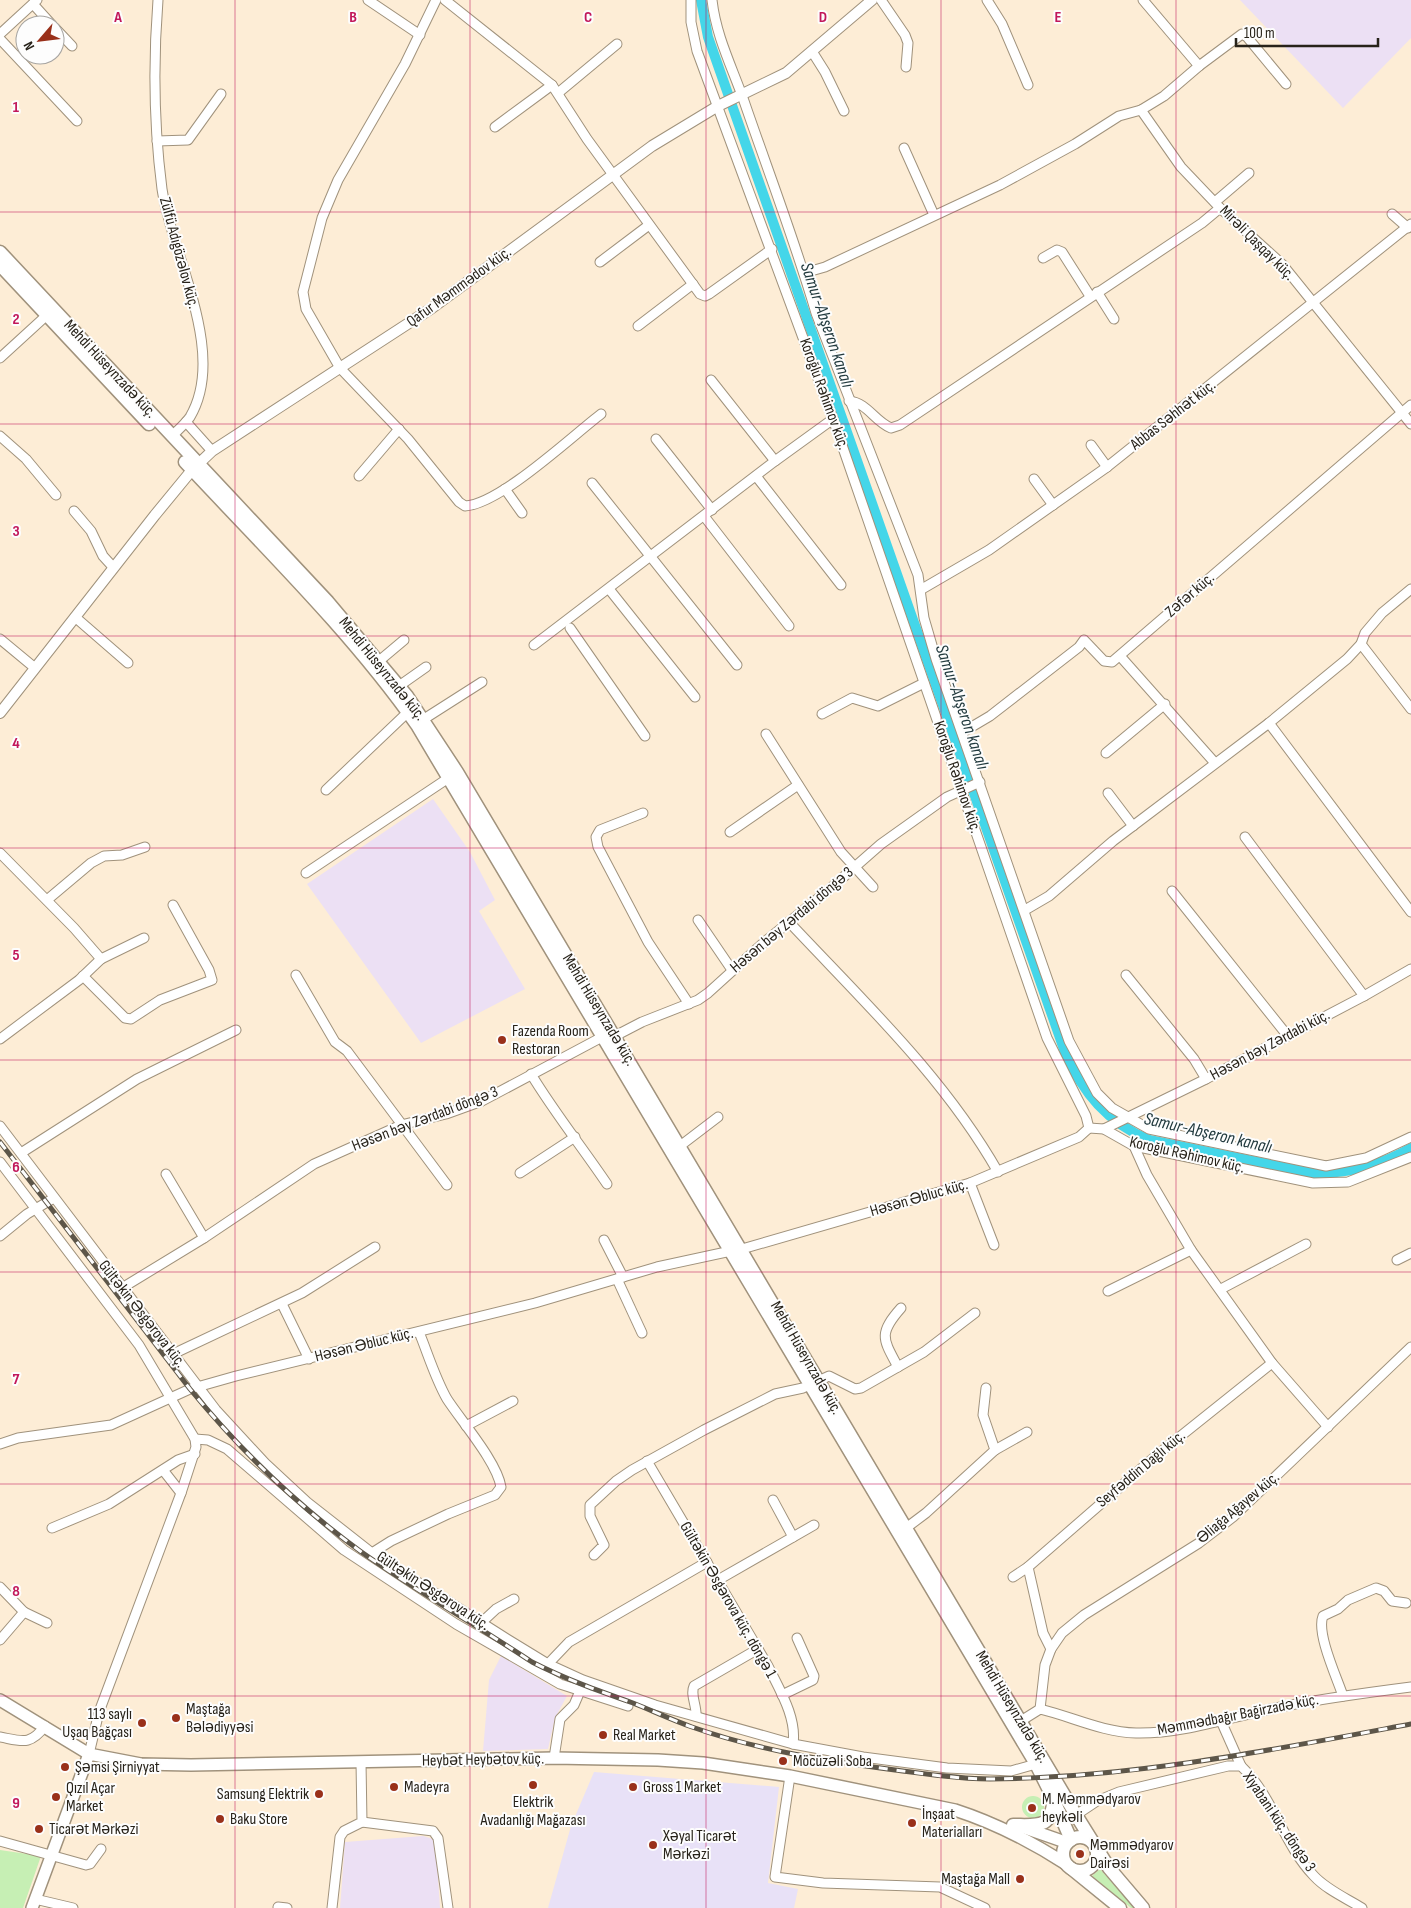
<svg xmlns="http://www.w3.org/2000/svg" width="1411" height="1908" font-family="'Sofia Sans Condensed',sans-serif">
	<rect width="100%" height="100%" fill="#fdedd6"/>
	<polygon fill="#e8e1f7" points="594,1772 779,1787 768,1883 798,1889 794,1908 548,1908 571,1826"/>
	<g fill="#ece0f4">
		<polygon points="1240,0 1411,0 1411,38 1343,108"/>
		<polygon points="433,799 470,852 495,900 479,911 525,989 421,1043 307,884"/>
		<polygon points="501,1656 567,1696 555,1718 548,1749 483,1751 489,1680"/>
		<polygon points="423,1836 433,1839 436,1847 440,1908 340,1908 345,1842"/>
	</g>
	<g fill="#c6efb4">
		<circle cx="1033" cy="1807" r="11"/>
		<polygon points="0,1850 41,1856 23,1908 0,1908"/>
		<polygon points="1100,1869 1134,1908 1131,1908 1092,1876"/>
	</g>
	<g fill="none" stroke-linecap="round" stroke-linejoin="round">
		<path stroke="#44d6e9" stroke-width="10" d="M701 0 708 37 1065 1052C1083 1093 1107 1122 1149 1140L1312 1173C1347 1174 1381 1165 1411 1148"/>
		<defs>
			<g id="minor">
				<path d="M158 0C153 63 154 127 162 189 172 256 228 353 190 417 185 424 178 430 172 436"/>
				<polyline points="368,0 420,35"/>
				<path d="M436 0 405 64 338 180 322 218 303 292 306 309 340 368 408 439 459 502 465 506C500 504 571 437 601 414"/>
				<polyline points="445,0 552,85 587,139 700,294 705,296 709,294 772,249"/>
				<polyline points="691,0 691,22 697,51 833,419 1047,1038 1086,1116 1089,1128"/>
				<path d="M712 0C716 36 732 67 744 101 768 171 795 241 816 313L918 575 924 618 936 659 1069 1041 1097 1093 1112 1108 1149 1129 1326 1166 1366 1158 1411 1137"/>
				<polyline points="881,0 905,35 908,43 906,67"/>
				<polyline points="987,0 1002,24 1028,85"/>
				<polyline points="1143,0 1199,66"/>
				<polyline points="33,4 52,25"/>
				<polyline points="55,28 72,46"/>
				<polyline points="0,34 37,0"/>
				<polyline points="0,39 77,121"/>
				<polyline points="813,53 825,72 844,111"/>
				<polyline points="558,93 617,44"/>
				<polyline points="1141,110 1181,167 1220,208 1282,264 1411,424"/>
				<polyline points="495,127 552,85"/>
				<polyline points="157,141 188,140 221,94"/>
				<polyline points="904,148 934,215"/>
				<polyline points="1215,202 1249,173"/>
				<polyline points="1392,214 1408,228"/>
				<polyline points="1043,258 1057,250 1062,252 1090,296"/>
				<polyline points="600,262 649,225"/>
				<polyline points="804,273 825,267 1000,185 1075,144 1119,116 1141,110 1164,96 1199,66 1242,34 1247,37 1286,84"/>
				<polyline points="1097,292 1114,319"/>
				<polyline points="638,326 693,284"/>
				<polyline points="0,358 47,315"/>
				<polyline points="711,380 775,461"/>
				<path d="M849 401C868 403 874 421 891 428L900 425 1202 223 1220 208"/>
				<polyline points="186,422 212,451"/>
				<polyline points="0,436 26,459 56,495"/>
				<polyline points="656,439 712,510"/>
				<polyline points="1091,445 1107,467"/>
				<polyline points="359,476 399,429"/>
				<polyline points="756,476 841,585"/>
				<polyline points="1034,479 1053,505"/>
				<polyline points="592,483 737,665"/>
				<polyline points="505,489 522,513"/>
				<polyline points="74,511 91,531 103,556 113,567"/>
				<polyline points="704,516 789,626"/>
				<polyline points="609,589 695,697"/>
				<polyline points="922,589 989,550 1107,467 1411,224"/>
				<polyline points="75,617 128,663"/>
				<polyline points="570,628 645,736"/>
				<polyline points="0,639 35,668"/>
				<polyline points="1361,644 1411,709"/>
				<polyline points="534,645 775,461 833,419"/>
				<polyline points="1120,656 1215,763"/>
				<polyline points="379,661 404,640"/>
				<polyline points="399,686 426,667"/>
				<polyline points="822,714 852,698 878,706 924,683"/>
				<polyline points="424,719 482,682"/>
				<polyline points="1269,723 1411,912"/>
				<polyline points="963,732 990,716 1079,647 1084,640 1104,661 1112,662 1411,405"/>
				<polyline points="766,734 841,852 873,887"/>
				<polyline points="1106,753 1165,704"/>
				<polyline points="326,790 408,712"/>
				<polyline points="1108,793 1133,826"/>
				<polyline points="643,813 600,830 596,837 598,847 648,942 689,1004"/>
				<polyline points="730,832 798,785"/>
				<polyline points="1245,837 1364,996"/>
				<polyline points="0,853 74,928 101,959"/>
				<polyline points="306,873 450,777"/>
				<polyline points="1172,891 1287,1035"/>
				<polyline points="47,900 91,863 104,856 122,855 145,847"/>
				<polyline points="1025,910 1049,896 1113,841 1269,723 1347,659 1361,644 1365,633 1382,613 1411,589"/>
				<polyline points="698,920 732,970"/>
				<path d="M789 922C863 1001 944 1077 998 1172"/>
				<polyline points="296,975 335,1042 347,1051 447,1185"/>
				<polyline points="1126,975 1194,1059 1206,1079"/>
				<polyline points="83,976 125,1018 131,1019 160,1000 212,980 209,970 173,905"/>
				<polyline points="615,1036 642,1022 698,1000 708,993 761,945 832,887 881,844 947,797 980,782"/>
				<polyline points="0,1039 79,980 101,959 144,938"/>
				<path d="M531 1074C554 1112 582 1147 607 1184"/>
				<polyline points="0,1126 216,1410 265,1463 307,1502 372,1553 507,1639 548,1664 583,1680 655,1705 793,1744 863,1757 947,1768 1011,1771 1036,1764"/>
				<polyline points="1089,1128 1104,1129 1134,1146 1313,1183 1348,1182 1411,1157"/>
				<polyline points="1104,1129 1206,1079 1364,996 1411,969"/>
				<polyline points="680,1146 718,1117"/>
				<polyline points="1134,1146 1147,1175 1191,1250 1272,1363 1328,1427"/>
				<polyline points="21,1153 137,1079 236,1030"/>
				<polyline points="0,1162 139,1345 195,1439 196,1447 181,1493 99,1712 89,1754"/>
				<polyline points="520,1173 575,1137"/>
				<polyline points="166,1174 204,1238"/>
				<polyline points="970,1183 994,1245"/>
				<polyline points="0,1236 27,1214 54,1198"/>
				<polyline points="604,1240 623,1277"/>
				<polyline points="742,1249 970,1183 1079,1137 1089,1128"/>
				<polyline points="1397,1260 1411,1253"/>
				<polyline points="617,1279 642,1333"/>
				<polyline points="122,1288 204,1238 314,1164 401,1125 446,1114 482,1101 604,1036"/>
				<polyline points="1221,1289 1306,1244"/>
				<polyline points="1108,1291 1191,1250"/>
				<polyline points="282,1304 309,1359"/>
				<polyline points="173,1354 302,1293 375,1247"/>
				<path d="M898 1367C883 1339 878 1334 901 1308"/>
				<polyline points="466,1426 513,1401"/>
				<polyline points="195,1439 208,1440 227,1449 344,1550 456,1624 560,1684 628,1706"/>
				<polyline points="0,1444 18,1438 111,1425 190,1389 236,1376 535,1303 657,1267 731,1251"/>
				<polyline points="995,1450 1027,1432"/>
				<path d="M647 1461 768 1666C779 1689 797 1717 793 1744"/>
				<polyline points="163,1470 181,1493"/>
				<polyline points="773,1500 793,1537"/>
				<polyline points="52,1528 109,1504 178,1460 195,1454"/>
				<polyline points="906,1528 926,1513 995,1450 983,1415 986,1388"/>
				<path d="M372 1553 391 1541 448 1514 495 1495 501 1487C497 1462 462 1422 447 1399 435 1378 428 1354 419 1332"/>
				<polyline points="594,1555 604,1545 590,1516 590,1505 616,1481 632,1470 704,1430 775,1394 803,1388 829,1376 855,1389 861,1388 924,1352 975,1313"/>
				<polyline points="1028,1567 1043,1633 1051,1649"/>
				<polyline points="1013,1577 1028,1567 1157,1455 1272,1363"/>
				<polyline points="718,1580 814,1525"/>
				<polyline points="0,1587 24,1612 47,1623"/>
				<polyline points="482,1622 496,1609 514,1599"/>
				<polyline points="0,1640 24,1612"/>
				<polyline points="548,1664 569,1642 707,1562"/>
				<polyline points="782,1695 813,1680 814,1676 797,1638"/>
				<path d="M1343 1696C1337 1678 1316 1633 1323 1616L1338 1609 1348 1600 1376 1588 1384 1591 1392 1601 1406 1603"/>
				<polyline points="1040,1709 1045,1665 1051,1649 1062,1633 1084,1615 1199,1543 1233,1517 1411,1347"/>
				<path d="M696 1716C697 1706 690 1695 694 1686L758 1649"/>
				<polyline points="1221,1721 1241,1766"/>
				<path d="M1016 1724 1040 1709C1073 1717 1102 1732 1136 1733 1182 1734 1227 1718 1271 1709 1317 1699 1364 1693 1411 1687"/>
				<path d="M0 1737C22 1741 30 1746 45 1726"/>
				<polyline points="554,1758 560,1719 574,1705 580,1691"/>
				<polyline points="790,1776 775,1877 823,1883 940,1887 985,1908"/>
				<path d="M1076 1815 1097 1801 1119 1792 1228 1766H1241C1273 1796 1283 1844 1314 1876 1327 1890 1346 1898 1362 1908"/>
				<polyline points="362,1822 433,1831 438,1838 448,1908"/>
				<polyline points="0,1841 86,1865 90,1864 101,1849"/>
				<polyline points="35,1899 73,1908"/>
				<polyline points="278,1907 287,1908"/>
				<polyline points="332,1908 340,1837 344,1831 362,1822 361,1762"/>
			</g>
			<polyline id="tertiary" points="0,713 155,515 192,470 212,451 432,308 652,146 718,106 786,73 872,0"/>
			<g id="secondary">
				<path d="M0 1700 89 1754 141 1764 191 1765 554 1758 658 1760 703 1763 790 1776 955 1810C995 1823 1034 1843 1069 1866"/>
				<polyline points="1022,1827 1068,1843"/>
				<polyline points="32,1908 89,1754"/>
			</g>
			<g id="primary">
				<polyline points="0,252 328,602 407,696 457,772 1076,1815 1109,1868 1143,1908"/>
				<polyline points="0,265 149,424"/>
				<path d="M185 462C264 547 350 630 417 725L1036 1764 1053 1798 1071 1840"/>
				<path d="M1013 1825C1036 1825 1053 1829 1053 1800"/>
				<circle cx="1080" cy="1854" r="17"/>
				<polyline points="1072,1869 1120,1908"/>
			</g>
		</defs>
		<use href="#minor" stroke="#a0927c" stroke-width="11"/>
		<use href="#tertiary" stroke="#a0927c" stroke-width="12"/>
		<use href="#secondary" stroke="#a0927c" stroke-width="14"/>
		<use href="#primary" stroke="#a0927c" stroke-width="15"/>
		<use href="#minor" stroke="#fff" stroke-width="9"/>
		<use href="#tertiary" stroke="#fff" stroke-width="10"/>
		<use href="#secondary" stroke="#fff" stroke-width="11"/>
		<use href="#primary" stroke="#fff" stroke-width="12"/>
		<defs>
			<path id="rail" d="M0 1142 190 1389C240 1450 297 1505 360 1551 415 1590 476 1625 532 1662 565 1679 599 1691 633 1703 653 1711 672 1720 692 1727 757 1750 827 1761 895 1770 926 1774 958 1779 990 1779 1132 1778 1272 1750 1411 1724"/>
		</defs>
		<use href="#rail" stroke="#5d5649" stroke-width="5"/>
		<use href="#rail" stroke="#fdfdfd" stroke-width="3" stroke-dasharray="9" stroke-linecap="butt"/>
	</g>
	<path fill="none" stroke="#c2185b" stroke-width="1" stroke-opacity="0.55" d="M235 0V1908M470 0V1908M706 0V1908M941 0V1908M1176 0V1908M0 212H1411M0 424H1411M0 636H1411M0 848H1411M0 1060H1411M0 1272H1411M0 1484H1411M0 1696H1411"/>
	<g fill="#99301a" stroke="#fdfdfd" stroke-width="2">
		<circle cx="502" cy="1040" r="5"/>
		<circle cx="176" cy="1718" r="5"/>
		<circle cx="142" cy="1723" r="5"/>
		<circle cx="603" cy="1735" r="5"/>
		<circle cx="783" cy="1761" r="5"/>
		<circle cx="65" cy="1767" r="5"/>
		<circle cx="533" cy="1785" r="5"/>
		<circle cx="394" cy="1787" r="5"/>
		<circle cx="633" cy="1787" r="5"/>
		<circle cx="319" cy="1794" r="5"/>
		<circle cx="56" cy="1797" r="5"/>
		<circle cx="1032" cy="1808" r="5"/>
		<circle cx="220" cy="1819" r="5"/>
		<circle cx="912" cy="1823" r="5"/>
		<circle cx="39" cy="1829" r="5"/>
		<circle cx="653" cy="1845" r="5"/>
		<circle cx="1080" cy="1854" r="5"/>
		<circle cx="1020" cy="1879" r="5"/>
	</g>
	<g text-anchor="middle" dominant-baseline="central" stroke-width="4" stroke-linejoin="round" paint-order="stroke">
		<g font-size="16" fill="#272219" stroke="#fdfdfd">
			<text transform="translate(1257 243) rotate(45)">Mirəli Qaşqay küç.</text>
			<text transform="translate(179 253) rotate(75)">Zülfü Adıgözəlov küç.</text>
			<text transform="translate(459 287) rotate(-36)">Qafur Məmmədov küç.</text>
			<text transform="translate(110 369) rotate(47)">Mehdi Hüseynzadə küç.</text>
			<text transform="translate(824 394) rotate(70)">Koroğlu Rəhimov küç.</text>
			<text transform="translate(1173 415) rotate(-38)">Abbas Səhhət küç.</text>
			<text transform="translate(1190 595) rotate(-41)">Zəfər küç.</text>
			<text transform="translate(382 669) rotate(51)">Mehdi Hüseynzadə küç.</text>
			<text transform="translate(957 777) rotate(71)">Koroğlu Rəhimov küç.</text>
			<text transform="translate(792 920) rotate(-40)">Həsən bəy Zərdabi döngə 3</text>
			<text transform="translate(599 1010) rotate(59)">Mehdi Hüseynzadə küç.</text>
			<text transform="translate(1270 1045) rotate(-28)">Həsən bəy Zərdabi küç.</text>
			<text transform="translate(425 1119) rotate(-21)">Həsən bəy Zərdabi döngə 3</text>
			<text transform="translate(1187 1155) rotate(13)">Koroğlu Rəhimov küç.</text>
			<text transform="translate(919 1198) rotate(-16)">Həsən Əbluc küç.</text>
			<text transform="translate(142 1314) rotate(52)">Gültəkin Əsgərova küç.</text>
			<text transform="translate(364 1345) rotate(-14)">Həsən Əbluc küç.</text>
			<text transform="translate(806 1358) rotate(60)">Mehdi Hüseynzadə küç.</text>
			<text transform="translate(1141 1469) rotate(-40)">Seyfəddin Dağlı küç.</text>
			<text transform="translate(1238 1508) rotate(-40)">Əliağa Ağayev küç.</text>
			<text transform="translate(433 1591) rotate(33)">Gültəkin Əsgərova küç.</text>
			<text transform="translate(728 1600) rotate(60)">Gültəkin Əsgərova küç. döngə 1</text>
			<text transform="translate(1012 1707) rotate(59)">Mehdi Hüseynzadə küç.</text>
			<text transform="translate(1238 1715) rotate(-11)">Məmmədbağır Bağirzadə küç.</text>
			<text transform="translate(483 1760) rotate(-1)">Heybət Heybətov küç.</text>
			<text transform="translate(1279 1822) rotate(56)">Xiyabani küç. döngə 3</text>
		</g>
		<g font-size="16" fill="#272219" stroke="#fdfdfd" text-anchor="start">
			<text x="512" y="1031">Fazenda Room<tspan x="512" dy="18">Restoran</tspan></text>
			<text x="186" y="1709">Maştağa<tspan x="186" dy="18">Bələdiyyəsi</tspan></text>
			<text x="132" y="1714" text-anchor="end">113 saylı<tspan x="132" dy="18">Uşaq Bağçası</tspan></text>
			<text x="613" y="1735">Real Market</text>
			<text x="793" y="1761">Möcüzəli Soba</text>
			<text x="75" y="1767">Şəmsi Şirniyyat</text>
			<text x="404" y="1787">Madeyra</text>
			<text x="643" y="1787">Gross 1 Market</text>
			<text x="66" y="1788">Qızıl Açar<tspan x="66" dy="18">Market</tspan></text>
			<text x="309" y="1794" text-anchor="end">Samsung Elektrik</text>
			<text x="1042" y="1799">M. Məmmədyarov<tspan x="1042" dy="18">heykəli</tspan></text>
			<text x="533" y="1802" text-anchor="middle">Elektrik<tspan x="533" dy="18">Avadanlığı Mağazası</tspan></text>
			<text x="922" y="1814">İnşaat<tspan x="922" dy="18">Materialları</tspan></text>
			<text x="230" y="1819">Baku Store</text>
			<text x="49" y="1829">Ticarət Mərkəzi</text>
			<text x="663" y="1836">Xəyal Ticarət<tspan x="663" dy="18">Mərkəzi</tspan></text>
			<text x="1090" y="1845">Məmmədyarov<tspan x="1090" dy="18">Dairəsi</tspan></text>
			<text x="1010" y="1879" text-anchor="end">Maştağa Mall</text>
		</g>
		<g font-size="18" font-style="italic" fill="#223a3e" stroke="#fdfdfd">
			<text transform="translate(827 325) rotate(71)">Samur-Abşeron kanalı</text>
			<text transform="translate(962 707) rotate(71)">Samur-Abşeron kanalı</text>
			<text transform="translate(1208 1133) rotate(13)">Samur-Abşeron kanalı</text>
		</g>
	</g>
	<g font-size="16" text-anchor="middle" font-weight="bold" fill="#c2185b" stroke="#fdfdfd" stroke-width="4" stroke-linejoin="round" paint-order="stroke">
		<text x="118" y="22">A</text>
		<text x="353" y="22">B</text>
		<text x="588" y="22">C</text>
		<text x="823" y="22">D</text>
		<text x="1058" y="22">E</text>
		<text x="16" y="112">1</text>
		<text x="16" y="324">2</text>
		<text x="16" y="536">3</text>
		<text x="16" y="748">4</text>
		<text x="16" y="960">5</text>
		<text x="16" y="1172">6</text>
		<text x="16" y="1384">7</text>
		<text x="16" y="1596">8</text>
		<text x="16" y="1808">9</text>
	</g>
	<g transform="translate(40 40) rotate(242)"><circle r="24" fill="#fdfdfd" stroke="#a7a5a2"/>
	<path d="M0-4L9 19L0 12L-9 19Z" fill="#99301a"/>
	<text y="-8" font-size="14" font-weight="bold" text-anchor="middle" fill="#272219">N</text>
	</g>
	<path d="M1236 38v8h142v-8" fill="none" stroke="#272219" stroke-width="2.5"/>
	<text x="1244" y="38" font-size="15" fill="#272219" stroke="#fdfdfd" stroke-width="4" paint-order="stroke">100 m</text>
</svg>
